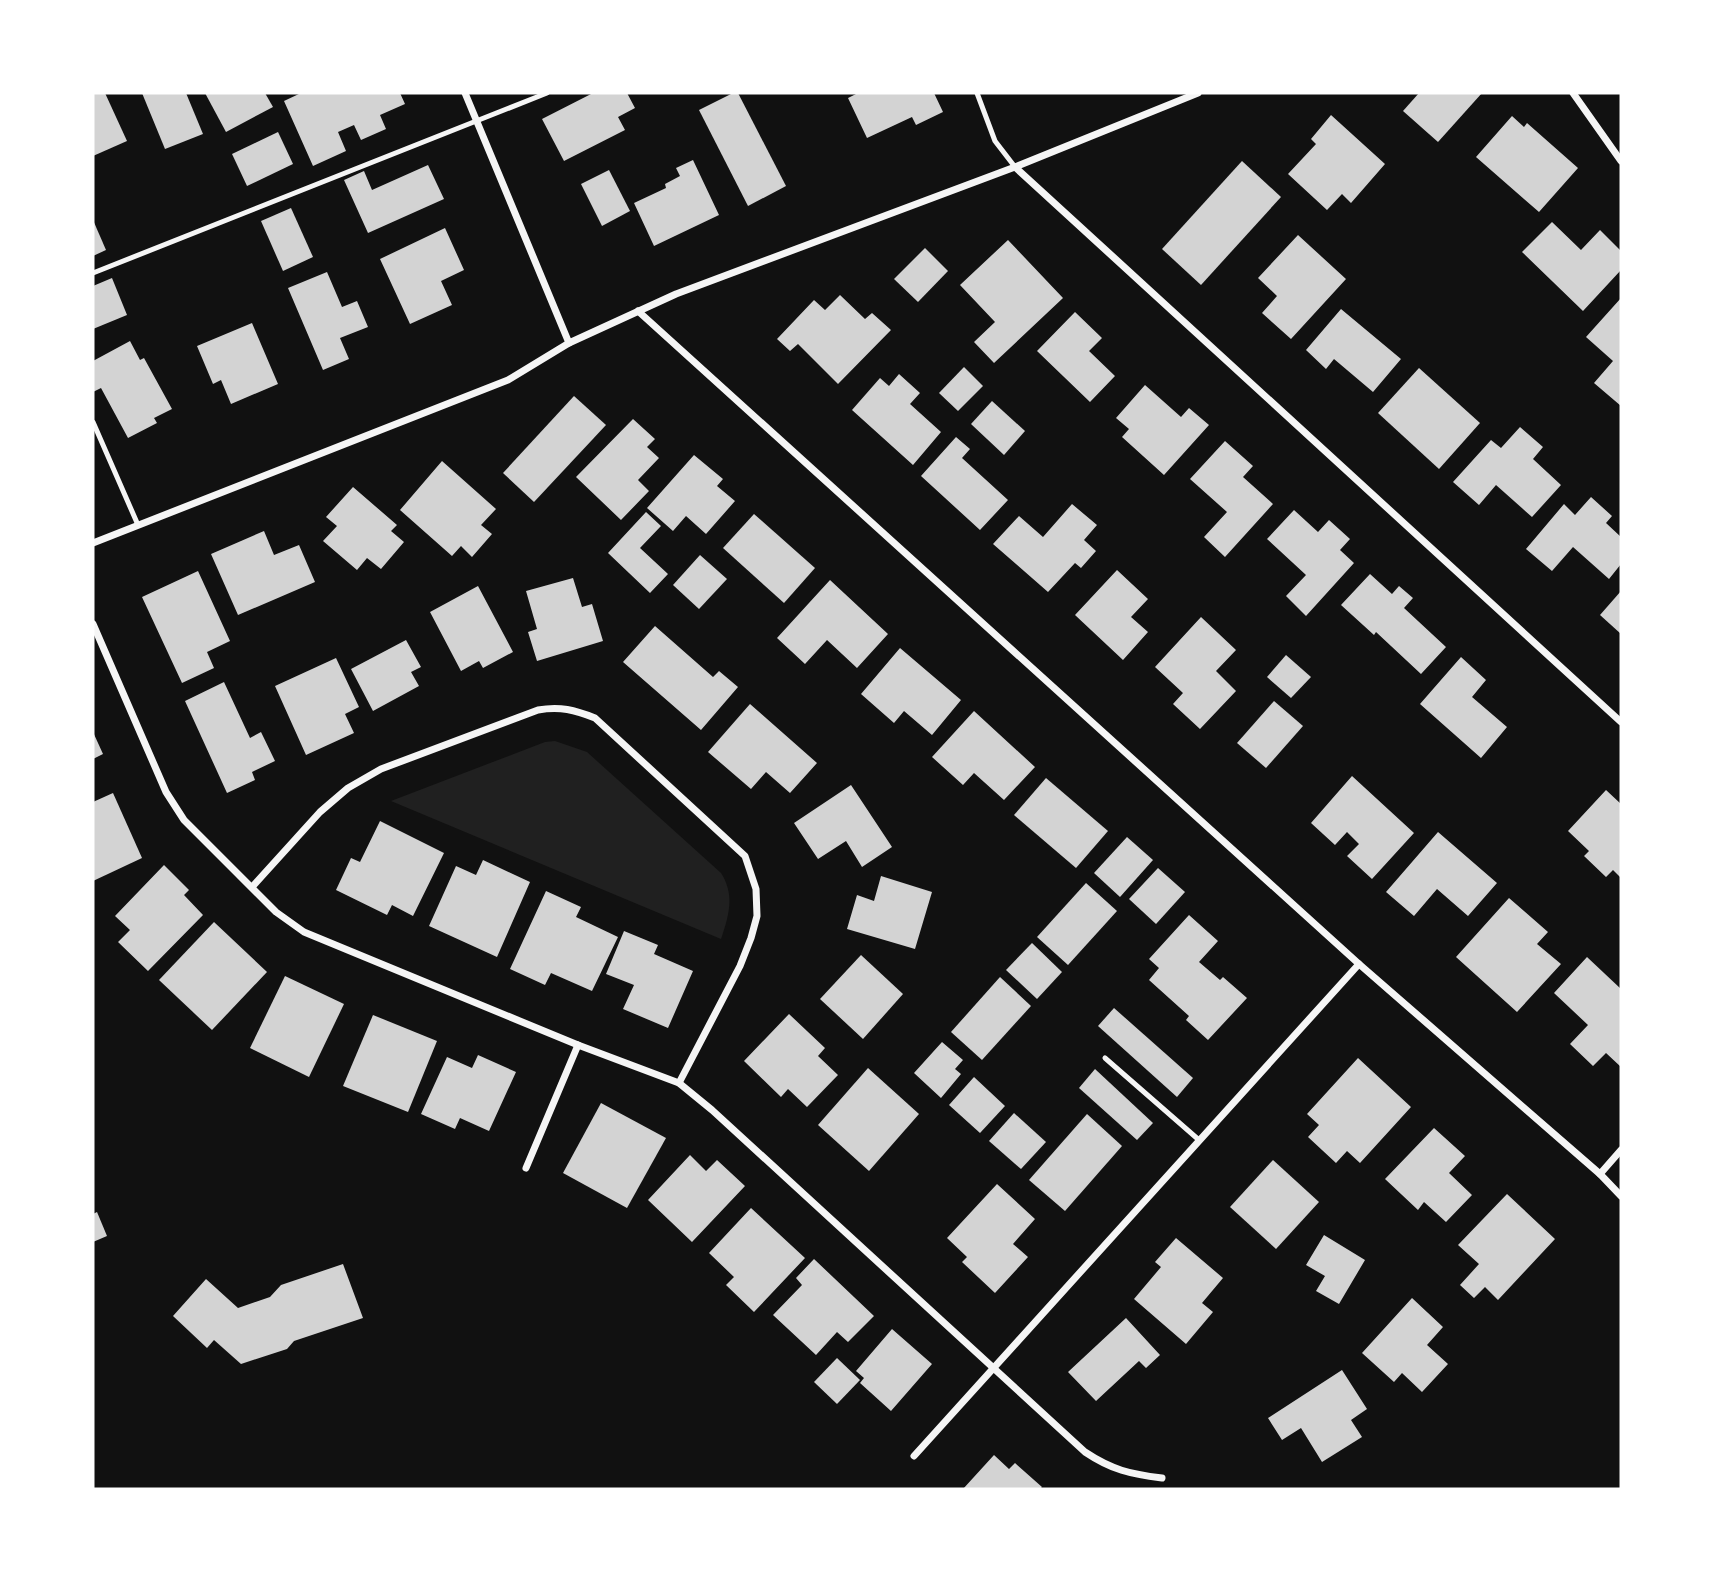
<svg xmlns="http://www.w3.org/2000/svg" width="1714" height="1582" font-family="'Open Sans',sans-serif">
	<rect width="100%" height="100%" fill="#111"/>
	<path fill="#202020" d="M555 741 587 752 721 873C735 895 729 915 721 939L391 801 545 742Z"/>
	<g fill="#d3d3d3">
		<polygon points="93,93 105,93 127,141 93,156"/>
		<polygon points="142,93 186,93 203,134 165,149"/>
		<polygon points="205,93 265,93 273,107 226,132"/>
		<polygon points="301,93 400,93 405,104 380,115 386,129 361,140 354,125 338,132 346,151 313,166 284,101"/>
		<polygon points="593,93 627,93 635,108 618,117 625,130 564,161 542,119"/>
		<polygon points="733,93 738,93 786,186 748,206 699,110"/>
		<polygon points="858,93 934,93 943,112 916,125 912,117 867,138 848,98"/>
		<polygon points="1419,93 1482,93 1438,142 1403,111"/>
		<polygon points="1331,115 1385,164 1351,203 1342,194 1327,210 1288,174 1316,144 1311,139"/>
		<polygon points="1512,116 1524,127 1527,123 1578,168 1539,212 1476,157"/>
		<polygon points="278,132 293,164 247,186 232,154"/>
		<polygon points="693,160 719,215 654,246 634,203 666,188 665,184 680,176 676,168"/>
		<polygon points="1242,161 1281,197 1201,285 1162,249"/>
		<polygon points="428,165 444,199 368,233 344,180 364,171 372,190"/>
		<polygon points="609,170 630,211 602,226 581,184"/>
		<polygon points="291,208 313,257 283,271 261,221"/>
		<polygon points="93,220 106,250 93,256"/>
		<polygon points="1552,222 1581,250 1600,230 1621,251 1621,270 1583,311 1522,252"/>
		<polygon points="445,228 464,270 441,281 452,305 410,324 380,259"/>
		<polygon points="1298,235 1346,279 1291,339 1262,313 1277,296 1258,278"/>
		<polygon points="1008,240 1063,298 994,363 974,342 995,322 960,285"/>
		<polygon points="925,248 948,271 918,302 894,279"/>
		<polygon points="327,272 342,307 357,301 368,327 340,338 349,359 323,370 288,288"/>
		<polygon points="112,278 127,315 93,329 93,286"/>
		<polygon points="840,295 865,319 872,313 891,330 838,384 798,344 790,351 777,339 814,300 825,310"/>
		<polygon points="1621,298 1621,406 1594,383 1613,361 1586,337"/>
		<polygon points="1341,309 1401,359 1373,392 1334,359 1326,369 1306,350"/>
		<polygon points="1075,312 1102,338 1089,351 1115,376 1090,402 1037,351"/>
		<polygon points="252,323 278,384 231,404 221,380 213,384 197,346"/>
		<polygon points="130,341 140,360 144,358 172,409 154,418 157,423 128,438 101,388 93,392 93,361"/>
		<polygon points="964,367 983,386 958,411 939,393"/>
		<polygon points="1419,368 1480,423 1439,469 1378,413"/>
		<polygon points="899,374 920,393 910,404 941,432 913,465 852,410 880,378 889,386"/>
		<polygon points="1145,385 1181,417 1189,408 1209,425 1164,475 1122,437 1129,429 1116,418"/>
		<polygon points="574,396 606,425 534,502 503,473"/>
		<polygon points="992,401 1025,431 1004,455 971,424"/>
		<polygon points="633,419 655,439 647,447 659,458 638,480 649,491 621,520 576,477"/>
		<polygon points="1520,427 1543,447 1533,459 1561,485 1532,517 1496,485 1479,505 1453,482 1491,440 1501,448"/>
		<polygon points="956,437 970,449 962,458 1008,500 980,530 921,476"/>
		<polygon points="1225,441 1253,466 1243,477 1273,504 1225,557 1204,537 1227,512 1190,479"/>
		<polygon points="694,455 723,479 717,486 735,501 706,534 686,516 673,531 647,508"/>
		<polygon points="442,461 496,509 481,525 492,534 472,557 461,546 452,556 400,510"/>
		<polygon points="353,487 397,525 391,531 404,542 381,569 367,558 357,570 323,541 337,526 326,517"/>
		<polygon points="1591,497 1612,516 1606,523 1621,537 1621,564 1609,579 1573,547 1552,571 1526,549 1564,504 1575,515"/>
		<polygon points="1072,504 1097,525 1084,540 1096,551 1081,568 1075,563 1048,592 993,544 1019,516 1043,537"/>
		<polygon points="1294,510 1318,532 1329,520 1350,539 1340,550 1354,563 1306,616 1286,596 1306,575 1267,539"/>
		<polygon points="646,512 661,526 640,548 668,574 650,593 608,553"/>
		<polygon points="754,514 815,568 784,603 723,548"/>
		<polygon points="264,531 274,555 299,545 315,582 238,615 211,554"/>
		<polygon points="700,555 727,579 699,609 673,585"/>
		<polygon points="1117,570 1148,599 1131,617 1148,632 1123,660 1075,615"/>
		<polygon points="198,571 230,641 207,652 214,668 182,683 142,597"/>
		<polygon points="1370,574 1392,594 1399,586 1413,598 1404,608 1446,647 1421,674 1376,632 1374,635 1341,605"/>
		<polygon points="573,578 582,607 592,604 603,641 537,661 528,632 537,629 526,591"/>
		<polygon points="830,580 888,634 857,668 827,640 805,664 777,638"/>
		<polygon points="478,586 513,652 483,668 479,661 461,671 430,612"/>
		<polygon points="1621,591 1621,634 1600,615"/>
		<polygon points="1201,617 1236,650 1216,671 1236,691 1200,729 1173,704 1183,693 1155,667"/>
		<polygon points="655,626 713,677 719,671 738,687 701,730 623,662"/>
		<polygon points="406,640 421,667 411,672 419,686 373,711 351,669"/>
		<polygon points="900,648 961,700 932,735 904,711 894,723 861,694"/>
		<polygon points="1286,655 1311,677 1291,698 1267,677"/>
		<polygon points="1461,657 1486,680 1472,697 1507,727 1481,758 1420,704"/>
		<polygon points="336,658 359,707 345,714 354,733 306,755 275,686"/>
		<polygon points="224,682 250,738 261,732 275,761 252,772 255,780 227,793 185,701"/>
		<polygon points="1274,701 1303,726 1266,768 1237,743"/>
		<polygon points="750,704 817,763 790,793 766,772 751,789 708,752"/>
		<polygon points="974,711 1035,767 1004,800 974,773 963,785 932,757"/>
		<polygon points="93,732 103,754 93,759"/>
		<polygon points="1352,776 1414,833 1372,879 1347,856 1359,844 1347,832 1335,845 1311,823"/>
		<polygon points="1046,778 1108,831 1076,868 1014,815"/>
		<polygon points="851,785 892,847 862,867 846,841 818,859 794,823"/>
		<polygon points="1606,790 1621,804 1621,878 1613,870 1606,877 1584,856 1589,851 1568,831"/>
		<polygon points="113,793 142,858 93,881 93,802"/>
		<polygon points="380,821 444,853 413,916 392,905 387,915 336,890 351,858 360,862"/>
		<polygon points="1438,832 1497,883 1468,916 1437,889 1414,916 1386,892"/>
		<polygon points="1127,837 1153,860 1120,897 1094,873"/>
		<polygon points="483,860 530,882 497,957 429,926 456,866 476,875"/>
		<polygon points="164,865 189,890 184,895 203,915 148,971 118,942 130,930 115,916"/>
		<polygon points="1158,868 1185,892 1156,924 1129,899"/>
		<polygon points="881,876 932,892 915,949 847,929 857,895 874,901"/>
		<polygon points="1086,883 1117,911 1068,965 1037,937"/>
		<polygon points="546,891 581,907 576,917 618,937 592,991 551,973 545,985 510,969"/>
		<polygon points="1509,898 1548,932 1537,944 1561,964 1517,1012 1456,957"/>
		<polygon points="1189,915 1218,941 1199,962 1220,980 1223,977 1247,998 1208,1040 1186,1020 1189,1016 1149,980 1159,968 1149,959"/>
		<polygon points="214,922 267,972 212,1030 159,980"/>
		<polygon points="624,931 658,945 654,954 693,971 668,1028 623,1009 634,985 606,974"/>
		<polygon points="1032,943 1062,972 1037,999 1006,970"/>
		<polygon points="861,955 903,994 863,1039 820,999"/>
		<polygon points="1587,957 1621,989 1621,1067 1606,1053 1593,1066 1570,1044 1588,1025 1554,993"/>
		<polygon points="285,976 344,1004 309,1077 250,1048"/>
		<polygon points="1000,977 1031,1006 982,1060 951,1032"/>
		<polygon points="1114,1008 1193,1078 1177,1097 1098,1026"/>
		<polygon points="789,1014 825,1048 818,1056 838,1075 807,1107 788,1089 781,1097 744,1061"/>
		<polygon points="373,1015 437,1041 408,1112 343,1086"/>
		<polygon points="942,1042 963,1060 955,1069 961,1074 941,1098 914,1073"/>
		<polygon points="478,1055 516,1072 489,1131 460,1118 455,1129 421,1114 447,1057 472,1068"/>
		<polygon points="1358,1058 1411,1107 1360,1163 1347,1151 1336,1163 1308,1137 1319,1125 1307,1114"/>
		<polygon points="868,1068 919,1114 869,1171 818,1125"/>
		<polygon points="1095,1069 1153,1123 1137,1140 1079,1088"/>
		<polygon points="974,1077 1005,1106 980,1133 949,1105"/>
		<polygon points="601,1103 666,1138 627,1208 563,1173"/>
		<polygon points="1014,1113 1046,1142 1021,1169 989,1141"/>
		<polygon points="1087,1114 1122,1146 1065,1211 1029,1180"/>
		<polygon points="1434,1128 1465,1156 1449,1173 1472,1195 1446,1222 1424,1202 1418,1210 1385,1179"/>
		<polygon points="690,1155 706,1171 717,1160 745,1186 692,1242 648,1200"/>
		<polygon points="1273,1160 1319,1202 1276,1249 1230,1207"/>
		<polygon points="997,1184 1035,1219 1013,1244 1028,1257 995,1293 962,1262 967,1257 947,1238"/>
		<polygon points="1507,1194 1555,1239 1498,1300 1485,1287 1474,1298 1460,1285 1479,1264 1458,1245"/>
		<polygon points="751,1208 805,1258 754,1312 726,1285 734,1277 709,1253"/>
		<polygon points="97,1212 107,1236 93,1242 93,1214"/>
		<polygon points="1324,1235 1365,1260 1339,1304 1316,1291 1325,1276 1306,1265"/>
		<polygon points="1176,1238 1223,1278 1202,1303 1213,1312 1186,1344 1134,1299 1161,1267 1155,1262"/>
		<polygon points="814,1259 874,1316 848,1342 837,1332 816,1355 773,1315 802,1285 796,1278"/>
		<polygon points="343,1264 363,1318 294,1341 287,1349 241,1364 214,1340 207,1348 173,1316 206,1279 238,1308 270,1297 281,1285"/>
		<polygon points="1412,1298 1443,1327 1427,1345 1448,1364 1422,1392 1402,1373 1394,1382 1362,1353"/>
		<polygon points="1126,1318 1160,1355 1146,1368 1139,1361 1096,1401 1068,1372"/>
		<polygon points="892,1329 932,1364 891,1411 860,1383 864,1378 856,1371"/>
		<polygon points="837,1358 860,1380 837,1404 814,1382"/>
		<polygon points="1342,1370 1367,1409 1351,1420 1362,1437 1322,1462 1301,1428 1282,1440 1268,1418"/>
		<polygon points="994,1455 1009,1469 1015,1463 1042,1487 1040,1489 963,1489"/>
	</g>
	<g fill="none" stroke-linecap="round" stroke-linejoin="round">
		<g stroke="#f5f5f5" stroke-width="5">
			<polyline points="977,93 995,141 1015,167"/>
			<polyline points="93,273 547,93"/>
			<polyline points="93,422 138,525"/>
			<polyline points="1105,1058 1199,1140"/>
		</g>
		<g stroke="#f5f5f5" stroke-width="7">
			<polyline points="465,93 569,343"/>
			<polyline points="1573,93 1621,161"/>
			<polyline points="1015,167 1621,722"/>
			<polyline points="638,311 1359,964 1600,1174 1621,1196"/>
			<polyline points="93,543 508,380 569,343 676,294 1015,167 1198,93"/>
			<path d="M93 624 166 792 184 820 276 912 304 932 578 1045 679 1083 712 1110 1085 1452C1112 1470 1130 1474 1162 1478"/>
			<path d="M253 886 320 812 348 788 381 769 538 710C560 706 575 710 595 718L745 856 756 889 757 916 751 938 740 966 679 1083"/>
			<polyline points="526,1168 578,1045"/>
			<polyline points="1600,1174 1621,1150"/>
			<polyline points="914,1456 1359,964"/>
		</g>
	</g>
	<rect width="1714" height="1582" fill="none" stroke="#ffffff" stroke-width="189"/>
</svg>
